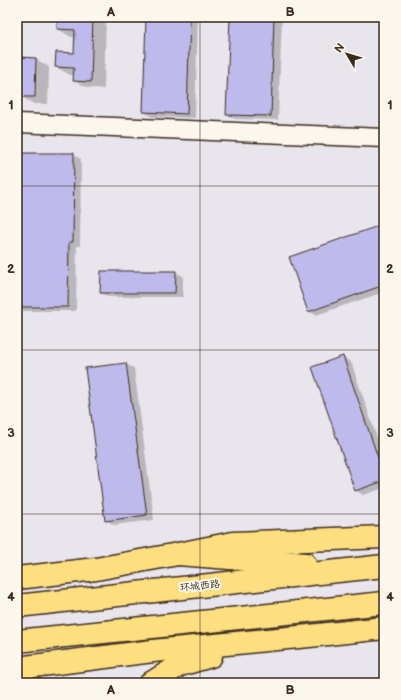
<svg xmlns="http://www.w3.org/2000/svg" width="401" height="700" font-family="'Balsamiq Sans','LXGW WenKai TC',sans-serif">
	<rect width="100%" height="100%" fill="#e9e5ec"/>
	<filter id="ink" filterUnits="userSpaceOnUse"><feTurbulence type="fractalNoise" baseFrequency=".025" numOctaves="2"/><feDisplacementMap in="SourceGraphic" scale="8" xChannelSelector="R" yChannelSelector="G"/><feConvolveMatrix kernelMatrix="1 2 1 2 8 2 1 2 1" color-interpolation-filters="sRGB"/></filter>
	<g filter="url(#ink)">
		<g fill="#0003">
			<polygon points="58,17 106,17 104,89 88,88 74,81 75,75 70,75 56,67 75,54 76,37 71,37 58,29"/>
			<polygon points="147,17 198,17 195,118 152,117 144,112"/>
			<polygon points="231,17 282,17 278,120 235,119 227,114"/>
			<polygon points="36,59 49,67 48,104 34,104 20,96 20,92 17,92 17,70 21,70"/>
			<polygon points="17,154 73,154 81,159 80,246 77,246 76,311 17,311"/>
			<polygon points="384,225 384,292 316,315 308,311"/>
			<polygon points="175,272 183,276 183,297 109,297 101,293"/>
			<polygon points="343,357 351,362 384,458 384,488 363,495 355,490"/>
			<polygon points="126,364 134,368 154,520 114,525 106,520 86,369"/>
		</g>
		<g fill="#bfbaec" stroke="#3b2a1e">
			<polygon points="57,17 93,17 91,82 73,81 74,68 55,67 56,52 74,53 75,30 57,29"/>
			<polygon points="146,17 190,17 187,114 143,112"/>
			<polygon points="230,17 274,17 271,116 226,115"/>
			<polygon points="20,57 36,58 35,97 19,97 19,85 17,85 17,69 20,69"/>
			<polygon points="17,153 74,153 73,242 69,242 68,307 17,307"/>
			<polygon points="384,224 384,285 308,312 289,257"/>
			<polygon points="101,271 176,271 175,293 100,293"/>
			<polygon points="343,356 384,475 384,481 355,491 312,367"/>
			<polygon points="126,363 147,515 105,521 85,368"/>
		</g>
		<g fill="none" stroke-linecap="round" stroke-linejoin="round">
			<defs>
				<polyline id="minor" points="17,123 384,138"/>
				<g id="major">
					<polyline points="17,578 96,569 178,554 233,543 384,537"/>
					<polyline points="17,668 153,651 309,636 384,628"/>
					<polyline points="151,683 180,665 211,656"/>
				</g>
				<g id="highway">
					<polyline points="178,554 305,564"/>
					<polyline points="17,606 384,566"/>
					<polyline points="17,641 384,603"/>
				</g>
			</defs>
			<use href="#minor" stroke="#3b2a1e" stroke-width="21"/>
			<use href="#major" stroke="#3b2a1e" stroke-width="25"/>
			<use href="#highway" stroke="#3b2a1e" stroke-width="25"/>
			<use href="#minor" stroke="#fbf7ec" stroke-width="18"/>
			<use href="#major" stroke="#fedf80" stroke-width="22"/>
			<use href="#highway" stroke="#fedf80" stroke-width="22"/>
		</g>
	</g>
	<path fill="none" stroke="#3b2a1e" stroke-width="1" stroke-opacity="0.55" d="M200 17V683M17 186H384M17 350H384M17 514H384"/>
	<g text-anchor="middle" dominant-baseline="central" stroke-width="4" stroke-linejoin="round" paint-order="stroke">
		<g font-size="10" fill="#3b2a1e" stroke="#fbf7ec">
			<text transform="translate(200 586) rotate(-6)">环城西路</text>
		</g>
	</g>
	<rect width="401" height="700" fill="none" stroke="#fbf7ec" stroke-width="44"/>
	<g transform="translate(347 54) rotate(308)" stroke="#fbf7ec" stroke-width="3" paint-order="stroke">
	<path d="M0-3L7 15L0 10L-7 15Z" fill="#3b2a1e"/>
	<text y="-6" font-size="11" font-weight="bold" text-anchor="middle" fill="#3b2a1e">N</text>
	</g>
	<rect x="22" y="22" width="357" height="656" fill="none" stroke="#3b2a1e" stroke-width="1.5"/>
	<g font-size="13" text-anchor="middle" font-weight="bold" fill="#3b2a1e">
		<text x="111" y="16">A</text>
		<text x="290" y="16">B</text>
		<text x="11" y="109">1</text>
		<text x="390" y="109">1</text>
		<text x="11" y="273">2</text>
		<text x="390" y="273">2</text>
		<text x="11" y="437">3</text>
		<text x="390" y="437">3</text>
		<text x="11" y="601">4</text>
		<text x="390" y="601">4</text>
		<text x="111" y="694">A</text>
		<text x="290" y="694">B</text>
	</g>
</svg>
